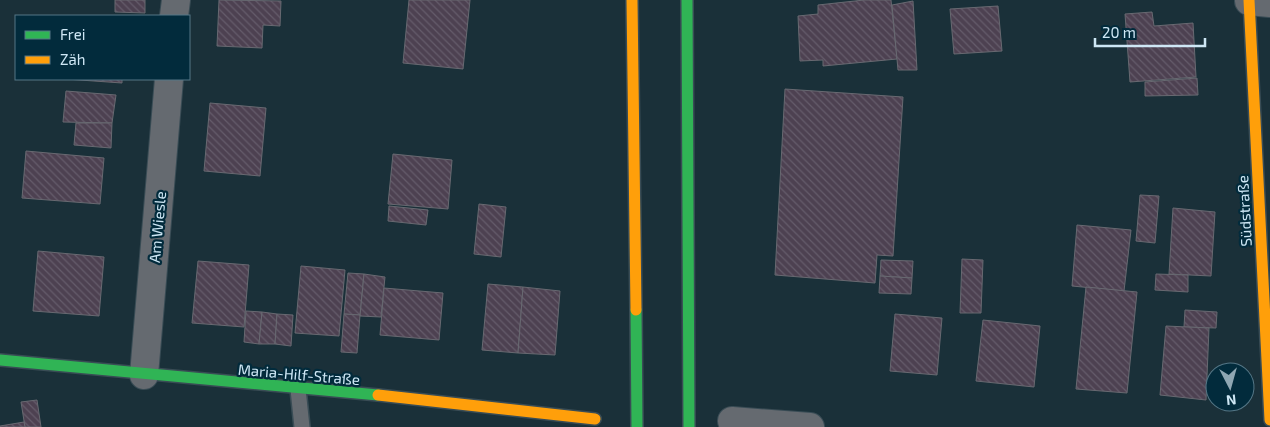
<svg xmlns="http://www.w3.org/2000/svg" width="1270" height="427" font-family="'Exo 2',sans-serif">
	<defs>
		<pattern id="building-back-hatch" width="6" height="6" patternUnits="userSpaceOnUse" patternTransform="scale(1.25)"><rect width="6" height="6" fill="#4d4151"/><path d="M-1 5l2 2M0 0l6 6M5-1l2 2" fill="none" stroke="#655c6b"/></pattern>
	</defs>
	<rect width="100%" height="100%" fill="#1a3039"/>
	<g fill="url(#building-back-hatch)" stroke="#686971">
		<polygon points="115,0 145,0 145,13 115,12"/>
		<polygon points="219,0 281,1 280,26 263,25 262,48 217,46"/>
		<polygon points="409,0 470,0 463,69 403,63"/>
		<polygon points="864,0 891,0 897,59 823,66 823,60 800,61 798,16 818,14 818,5"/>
		<polygon points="913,1 917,70 898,70 892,5"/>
		<polygon points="998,6 1002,51 954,54 950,9"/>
		<polygon points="1152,12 1154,26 1193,23 1196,77 1130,82 1125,14"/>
		<polygon points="1197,78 1198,95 1145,96 1145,82"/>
		<polygon points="66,79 122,79 122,83"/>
		<polygon points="785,89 903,97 893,256 877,255 875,283 775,275"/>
		<polygon points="66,91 116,95 112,123 63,122"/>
		<polygon points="210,103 266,108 260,176 204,171"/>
		<polygon points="76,123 112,123 111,148 74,145"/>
		<polygon points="26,151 104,158 100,204 22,198"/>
		<polygon points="393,154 452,160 448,209 388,204"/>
		<polygon points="1140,195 1159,196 1155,243 1136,241"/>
		<polygon points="479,204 506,207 501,257 474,254"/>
		<polygon points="389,206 428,210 426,225 388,221"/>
		<polygon points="1173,208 1215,212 1211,276 1169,274"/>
		<polygon points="1077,225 1131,230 1124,291 1072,286"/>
		<polygon points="38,251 104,257 99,316 33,311"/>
		<polygon points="962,259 983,260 981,313 960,313"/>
		<polygon points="881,260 913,261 912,278 880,276"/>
		<polygon points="198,261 249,265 244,327 192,323"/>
		<polygon points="301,266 345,270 339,336 295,333"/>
		<polygon points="348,273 364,274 360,315 344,314"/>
		<polygon points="364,274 385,277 381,317 360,316"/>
		<polygon points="1156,274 1188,275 1188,292 1155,290"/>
		<polygon points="880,276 912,278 911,294 879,293"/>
		<polygon points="488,284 523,287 518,353 482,350"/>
		<polygon points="523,287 560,291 555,355 518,353"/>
		<polygon points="1086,287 1137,292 1127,393 1076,389"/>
		<polygon points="384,288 443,293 439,340 380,335"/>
		<polygon points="1185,310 1217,312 1216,328 1184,327"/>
		<polygon points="246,311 262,312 259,344 244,342"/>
		<polygon points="262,312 277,314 275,344 259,344"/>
		<polygon points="277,314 293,315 291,346 275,344"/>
		<polygon points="344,314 360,315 357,353 341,352"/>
		<polygon points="895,314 942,318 937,375 890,371"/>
		<polygon points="983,320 1040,326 1034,387 976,381"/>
		<polygon points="1166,326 1209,328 1206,400 1160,395"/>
		<polygon points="37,400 41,427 25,427 21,402"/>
		<polygon points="24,422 25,427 0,427 0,426"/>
	</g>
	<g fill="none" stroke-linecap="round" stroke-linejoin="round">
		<defs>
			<polyline id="lane" points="298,389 302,427"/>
			<g id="street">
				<polyline points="1249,1 1270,3"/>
				<polyline points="174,16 176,0"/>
				<polyline points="144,375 169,79"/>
				<polyline points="732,421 810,427"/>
			</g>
			<g id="fast">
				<polyline points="687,0 689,427"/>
				<polyline points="636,310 637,427"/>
				<polyline points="0,360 378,395"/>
			</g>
			<g id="slow">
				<polyline points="632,0 636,310"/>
				<polyline points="1249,0 1270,420"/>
				<polyline points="378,395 595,419"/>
			</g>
		</defs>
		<use href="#lane" stroke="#394c55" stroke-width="18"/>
		<use href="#street" stroke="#394c55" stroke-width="30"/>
		<use href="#fast" stroke="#394c55" stroke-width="14"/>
		<use href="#slow" stroke="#394c55" stroke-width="14"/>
		<use href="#lane" stroke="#656a70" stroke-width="15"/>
		<use href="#street" stroke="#656a70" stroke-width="28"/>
		<use href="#fast" stroke="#30b455" stroke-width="11"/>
		<use href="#slow" stroke="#ff9f0a" stroke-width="11"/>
	</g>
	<g text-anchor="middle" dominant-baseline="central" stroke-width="4.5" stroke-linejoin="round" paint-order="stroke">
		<g font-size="15" fill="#cee7f5" stroke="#022b3c">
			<text transform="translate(1244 211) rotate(-93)">Südstraße</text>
			<text transform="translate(157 227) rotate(-85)">Am Wiesle</text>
			<text transform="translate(299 374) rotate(5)">Maria-Hilf-Straße</text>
		</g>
	</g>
	<rect x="15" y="15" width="175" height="65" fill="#022b3c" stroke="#547686"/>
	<rect x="25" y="31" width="25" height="8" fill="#30b455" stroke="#547686"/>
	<text x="60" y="40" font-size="15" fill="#cee7f5">Frei</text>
	<rect x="25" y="56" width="25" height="8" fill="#ff9f0a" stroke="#547686"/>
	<text x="60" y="65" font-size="15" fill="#cee7f5">Zäh</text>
	<g transform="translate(1230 387) rotate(174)"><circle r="24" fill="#022b3c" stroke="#547686"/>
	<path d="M0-4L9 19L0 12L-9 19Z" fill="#8fa7b3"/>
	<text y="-8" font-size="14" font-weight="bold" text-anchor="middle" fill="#cee7f5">N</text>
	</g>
	<path d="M1095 38v8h110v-8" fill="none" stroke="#cee7f5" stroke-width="2.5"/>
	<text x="1102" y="38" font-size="15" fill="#cee7f5" stroke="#022b3c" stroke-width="4" paint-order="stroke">20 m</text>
</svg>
